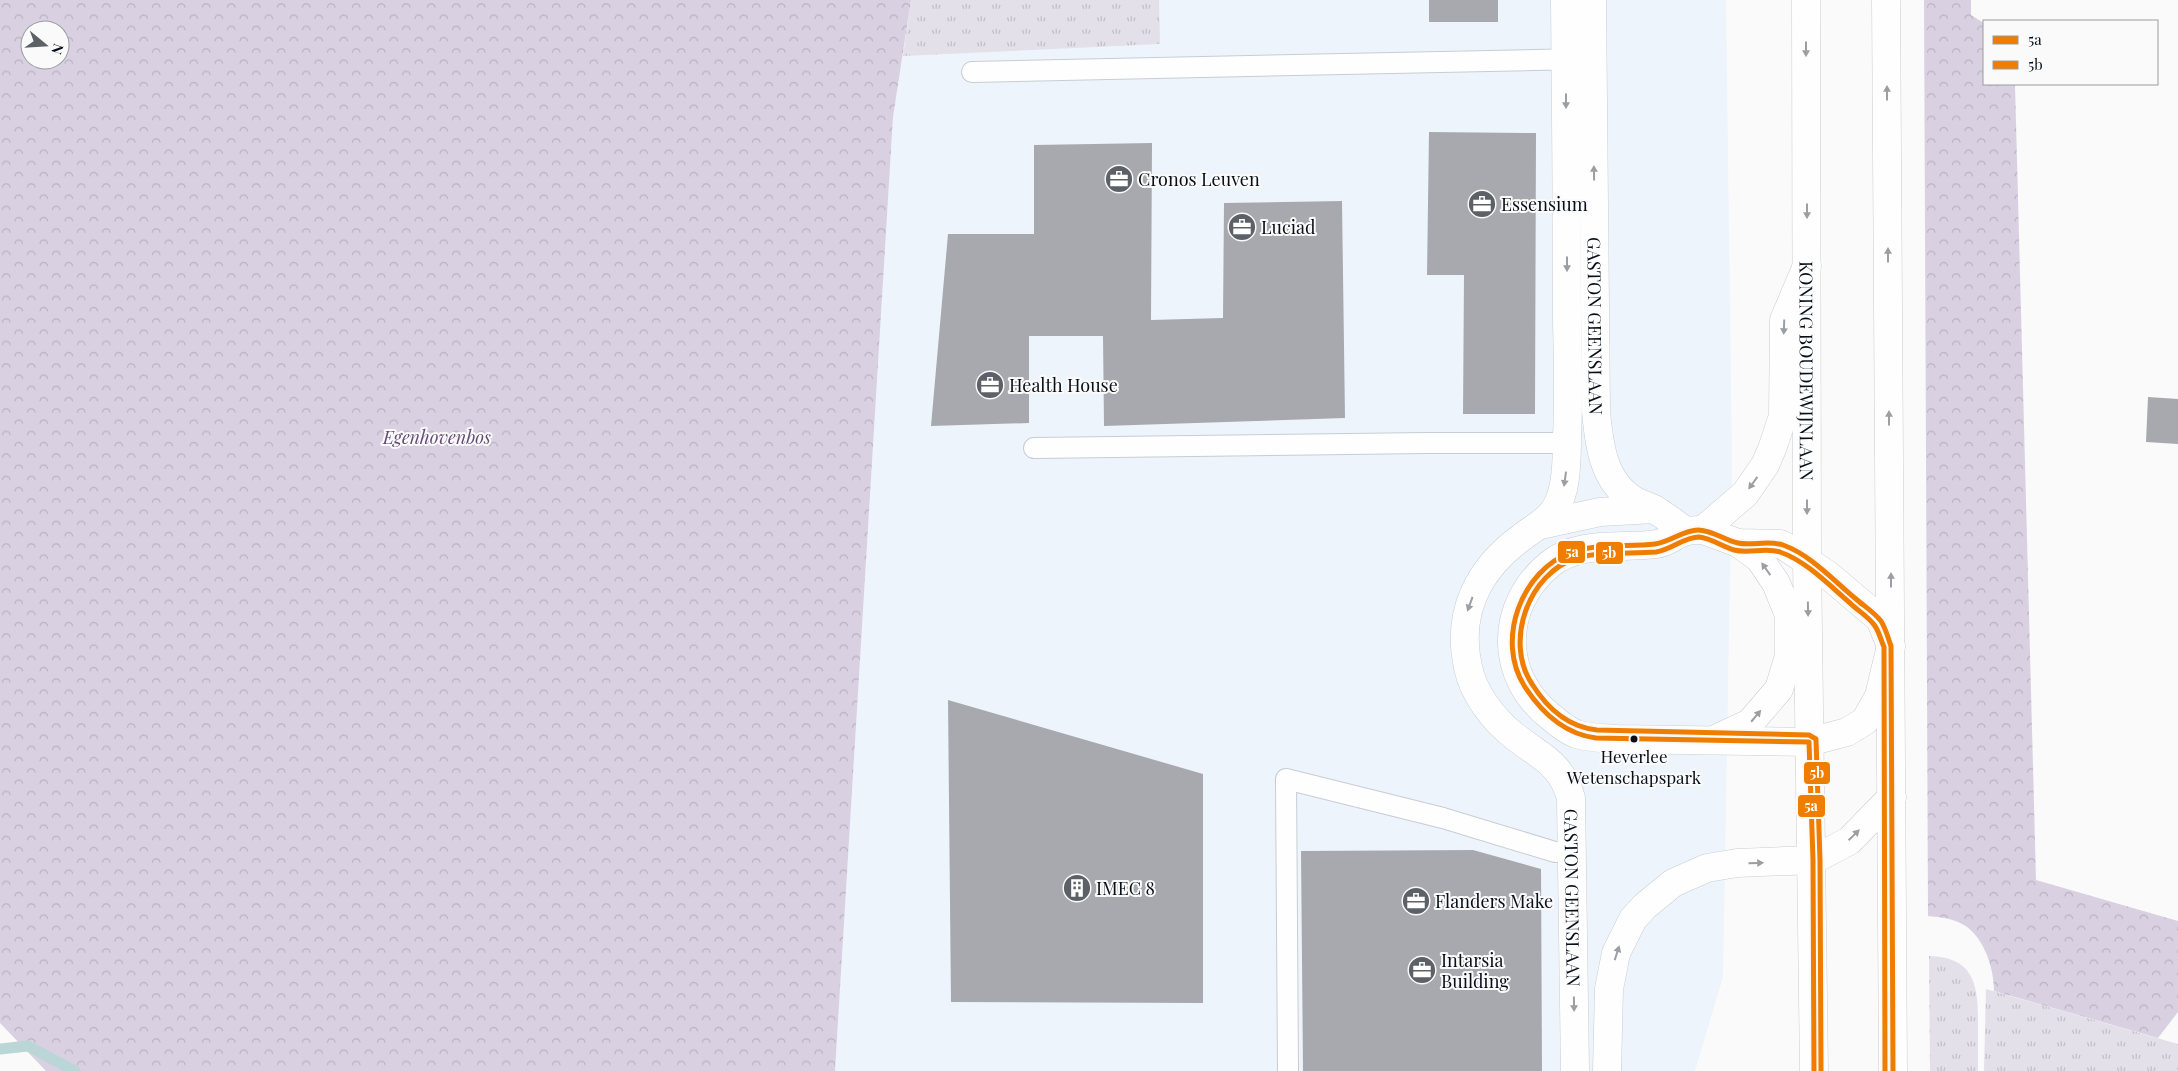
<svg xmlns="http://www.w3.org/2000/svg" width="2178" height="1071" font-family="'Playfair Display',serif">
	<defs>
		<pattern id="grass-tufts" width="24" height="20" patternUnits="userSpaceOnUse" patternTransform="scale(1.25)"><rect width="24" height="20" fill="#e4e0e9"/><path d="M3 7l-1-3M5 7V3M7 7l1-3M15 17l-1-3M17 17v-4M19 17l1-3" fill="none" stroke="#c2bfc7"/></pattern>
		<pattern id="forest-crowns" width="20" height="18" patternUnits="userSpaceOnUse" patternTransform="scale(1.25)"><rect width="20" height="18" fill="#d9d1e1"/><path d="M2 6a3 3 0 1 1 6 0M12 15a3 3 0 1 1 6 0" fill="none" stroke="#b9b2c0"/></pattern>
	</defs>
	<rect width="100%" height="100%" fill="#fafafa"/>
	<polygon fill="#eef4fc" points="911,0 1726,0 1732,458 1723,977 1695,1071 835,1071 893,117"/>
	<g fill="url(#grass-tufts)">
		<polygon points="911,0 1159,0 1160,44 903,56"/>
		<path d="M1929 956C1975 957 1978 986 1978 1024 1978 1040 1978 1055 1978 1071H1930Z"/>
		<polygon points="1986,989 2178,1044 2178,1071 1984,1071"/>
	</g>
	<g fill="url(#forest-crowns)" fill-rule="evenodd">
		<path d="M0 0H911L893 117 835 1071H46L0 1023ZM30 30H60V60H30Z"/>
		<path d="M1924 0H1971V15L1984 23V84H2015L2036 880 2178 921V1012L2158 1038 1994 991C1994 967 1983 932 1958 922 1949 918 1938 917 1928 916Z"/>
	</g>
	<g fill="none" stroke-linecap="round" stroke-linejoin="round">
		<polyline stroke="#bad6d6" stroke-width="11" points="0,1049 28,1046 75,1071"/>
	</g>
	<g fill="#a8a9ae">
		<rect x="1429" y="0" width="69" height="22"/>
		<polygon points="1429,132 1536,133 1535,414 1463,414 1464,275 1427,275"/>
		<polygon points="1152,143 1151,320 1223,318 1224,203 1342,201 1345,418 1104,426 1103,336 1029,336 1029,423 931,426 948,234 1034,234 1034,145"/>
		<polygon points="2148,397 2178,399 2178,444 2146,442"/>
		<polygon points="948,700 1203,774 1203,1003 951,1002"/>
		<polygon points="1473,850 1541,869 1542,1071 1303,1071 1301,851"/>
	</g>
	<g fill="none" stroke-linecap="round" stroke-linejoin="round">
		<defs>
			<g id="lane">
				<polyline points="972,72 1579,59"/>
				<polyline points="1034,448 1427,443 1567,443"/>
				<polyline points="1288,1071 1286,779 1443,818 1555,852"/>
			</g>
			<g id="street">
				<path id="s1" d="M1565 0C1566 107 1567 215 1567 322 1568 360 1569 398 1567 437 1567 454 1567 472 1563 489 1556 518 1543 521 1522 537 1478 569 1456 613 1468 667 1473 693 1493 719 1513 735 1540 757 1561 762 1571 798L1575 1071"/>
				<path id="s2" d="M1592 0 1596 411C1599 445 1603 482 1635 501 1641 504 1648 506 1653 509 1665 515 1675 524 1686 531"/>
				<polyline points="1540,525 1600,512 1654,509"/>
				<path d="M1703 530 1738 543 1781 544 1828 575 1880 619 1891 646 1879 696 1865 721 1847 732 1809 742 1617 739C1604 738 1589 738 1576 734 1567 730 1559 724 1551 717 1499 677 1499 606 1550 564 1579 540 1622 549 1656 544 1666 543 1675 535 1684 532 1689 530 1697 530 1703 530Z"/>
				<polyline points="1703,530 1745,494 1765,465 1772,449 1783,416 1784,320 1807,266"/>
				<polyline points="1718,738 1750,723 1779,689 1789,656 1789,615 1776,583 1759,558 1738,543"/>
				<polyline points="1607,1071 1609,989 1616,953 1633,919 1645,906 1673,883 1707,868 1737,863 1813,860 1849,841 1892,797"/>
			</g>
			<g id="highway">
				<path id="s3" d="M1806 0 1807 560 1814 1071"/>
				<polyline points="1886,0 1893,1071"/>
			</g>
		</defs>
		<use href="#lane" stroke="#c8cdd3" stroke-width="22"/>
		<use href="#street" stroke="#c8cdd3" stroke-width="29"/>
		<use href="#highway" stroke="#c8cdd3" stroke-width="29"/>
		<use href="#lane" stroke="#fefefe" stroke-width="20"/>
		<use href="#street" stroke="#fefefe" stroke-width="28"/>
		<use href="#highway" stroke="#fefefe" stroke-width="28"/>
		<defs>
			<path id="bus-1" d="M1814 1071 1813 860 1809 742 1596 738C1565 734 1542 713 1525 687 1495 641 1521 570 1572 552 1599 543 1628 547 1655 544 1671 542 1683 530 1698 530 1712 530 1724 540 1738 543 1752 546 1768 540 1783 545 1811 555 1833 580 1856 599 1864 606 1874 612 1881 621 1886 629 1888 638 1891 646L1893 1071"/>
			<path id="bus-2" d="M1821 1071 1820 860 1816 739 1809 735 1597 730C1568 727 1547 708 1532 684 1504 642 1528 573 1577 558 1602 551 1630 554 1656 552 1671 550 1684 537 1699 537 1711 538 1723 547 1734 550 1749 554 1765 547 1780 552 1806 561 1829 585 1850 603 1858 611 1869 617 1875 626 1879 632 1881 640 1884 647L1885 1071"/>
		</defs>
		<use href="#bus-1" stroke="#fafafa" stroke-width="9"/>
		<use href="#bus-2" stroke="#fafafa" stroke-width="9"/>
		<use href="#bus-1" stroke="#ef7d00" stroke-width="5"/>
		<use href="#bus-2" stroke="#ef7d00" stroke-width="5"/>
	</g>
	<defs><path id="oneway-solid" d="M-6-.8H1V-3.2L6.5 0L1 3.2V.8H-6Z" transform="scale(1.25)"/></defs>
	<g fill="#9b9ea2">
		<use href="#oneway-solid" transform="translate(1806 49) rotate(90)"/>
		<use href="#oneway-solid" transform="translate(1887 93) rotate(-90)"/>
		<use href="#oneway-solid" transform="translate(1566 101) rotate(90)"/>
		<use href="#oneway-solid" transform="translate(1594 173) rotate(-91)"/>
		<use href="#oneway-solid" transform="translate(1807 211) rotate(90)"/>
		<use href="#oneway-solid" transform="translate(1888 255) rotate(-90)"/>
		<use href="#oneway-solid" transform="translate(1567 264) rotate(90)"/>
		<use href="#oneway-solid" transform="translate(1784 327) rotate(92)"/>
		<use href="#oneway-solid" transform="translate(1889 418) rotate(-90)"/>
		<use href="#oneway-solid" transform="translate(1565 479) rotate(98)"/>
		<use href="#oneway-solid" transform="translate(1753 483) rotate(126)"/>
		<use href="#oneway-solid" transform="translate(1807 507) rotate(90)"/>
		<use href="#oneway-solid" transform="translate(1766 569) rotate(-125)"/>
		<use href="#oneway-solid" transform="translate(1891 580) rotate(-90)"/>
		<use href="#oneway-solid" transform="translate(1470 604) rotate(110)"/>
		<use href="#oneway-solid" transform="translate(1808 609) rotate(89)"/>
		<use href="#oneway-solid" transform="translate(1756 716) rotate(-50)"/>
		<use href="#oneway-solid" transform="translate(1854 835) rotate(-44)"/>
		<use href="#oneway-solid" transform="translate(1756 863) rotate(-2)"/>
		<use href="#oneway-solid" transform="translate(1617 953) rotate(-72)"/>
		<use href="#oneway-solid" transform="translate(1574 1004) rotate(89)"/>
	</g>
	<defs>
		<symbol id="office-disc" viewBox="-11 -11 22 22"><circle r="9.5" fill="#5c6168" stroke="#fafafa"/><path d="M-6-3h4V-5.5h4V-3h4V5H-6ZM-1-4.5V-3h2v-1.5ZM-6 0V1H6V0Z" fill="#fff"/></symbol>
		<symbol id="building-disc" viewBox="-11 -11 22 22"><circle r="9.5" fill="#5c6168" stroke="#fafafa"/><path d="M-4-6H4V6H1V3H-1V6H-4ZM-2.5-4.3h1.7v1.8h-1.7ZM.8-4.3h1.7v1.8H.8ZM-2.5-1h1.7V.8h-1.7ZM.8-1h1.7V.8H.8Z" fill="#fff"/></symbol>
	</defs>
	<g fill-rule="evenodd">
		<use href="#office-disc" x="1103" y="163" width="32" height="32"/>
		<use href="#office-disc" x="1466" y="188" width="32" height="32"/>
		<use href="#office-disc" x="1226" y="211" width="32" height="32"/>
		<use href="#office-disc" x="974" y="369" width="32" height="32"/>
		<use href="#building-disc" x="1061" y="872" width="32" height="32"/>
		<use href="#office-disc" x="1400" y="885" width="32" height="32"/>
		<use href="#office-disc" x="1406" y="954" width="32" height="32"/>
	</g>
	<circle fill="#070f19" stroke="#fafafa" stroke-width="2" cx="1634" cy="739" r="4.5"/>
	<g text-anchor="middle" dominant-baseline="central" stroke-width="4" stroke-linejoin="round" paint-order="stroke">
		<g font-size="17" fill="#070f19" stroke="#fafafa">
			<text x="1634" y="756">Heverlee<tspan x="1634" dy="21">Wetenschapspark</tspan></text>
		</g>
		<g font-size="18" fill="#070f19" stroke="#fafafa" text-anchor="start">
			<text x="1138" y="179">Cronos Leuven</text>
			<text x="1501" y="204">Essensium</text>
			<text x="1261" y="227">Luciad</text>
			<text x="1009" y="385">Health House</text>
			<text x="1096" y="888">IMEC 8</text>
			<text x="1435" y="901">Flanders Make</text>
			<text x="1441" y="960">Intarsia<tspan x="1441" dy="21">Building</tspan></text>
		</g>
		<g font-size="18" fill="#070f19" stroke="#fafafa">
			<text stroke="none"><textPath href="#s2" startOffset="326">GASTON GEENSLAAN</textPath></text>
			<text stroke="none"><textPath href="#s3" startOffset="371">KONING BOUDEWIJNLAAN</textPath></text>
			<text stroke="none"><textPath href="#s1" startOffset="975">GASTON GEENSLAAN</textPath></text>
		</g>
		<g font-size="18" font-style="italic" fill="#634c77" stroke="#fafafa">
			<text x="437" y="437">Egenhovenbos</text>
		</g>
	</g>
	<g stroke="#fafafa" stroke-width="2">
		<rect x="1557" y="540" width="29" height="24" rx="5" fill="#ef7d00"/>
		<rect x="1595" y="541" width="29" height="24" rx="5" fill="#ef7d00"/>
		<rect x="1803" y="761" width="28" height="24" rx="5" fill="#ef7d00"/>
		<rect x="1797" y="794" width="29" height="24" rx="5" fill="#ef7d00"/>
	</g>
	<g font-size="14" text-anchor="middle" font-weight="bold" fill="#fff">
		<text x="1572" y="557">5a</text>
		<text x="1609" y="558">5b</text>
		<text x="1817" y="778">5b</text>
		<text x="1811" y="811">5a</text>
	</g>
	<rect x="1983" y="20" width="175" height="65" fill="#fafafa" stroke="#999ca0"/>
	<rect x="1993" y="36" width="25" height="8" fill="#ef7d00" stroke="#999ca0"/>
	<text x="2028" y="45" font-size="15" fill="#070f19">5a</text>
	<rect x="1993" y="61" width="25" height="8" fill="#ef7d00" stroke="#999ca0"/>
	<text x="2028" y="70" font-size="15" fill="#070f19">5b</text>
	<g transform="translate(45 45) rotate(108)"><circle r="24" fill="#fafafa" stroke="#999ca0"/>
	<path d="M0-4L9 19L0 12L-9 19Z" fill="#5c6168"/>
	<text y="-8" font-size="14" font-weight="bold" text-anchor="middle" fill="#070f19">N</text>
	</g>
</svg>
